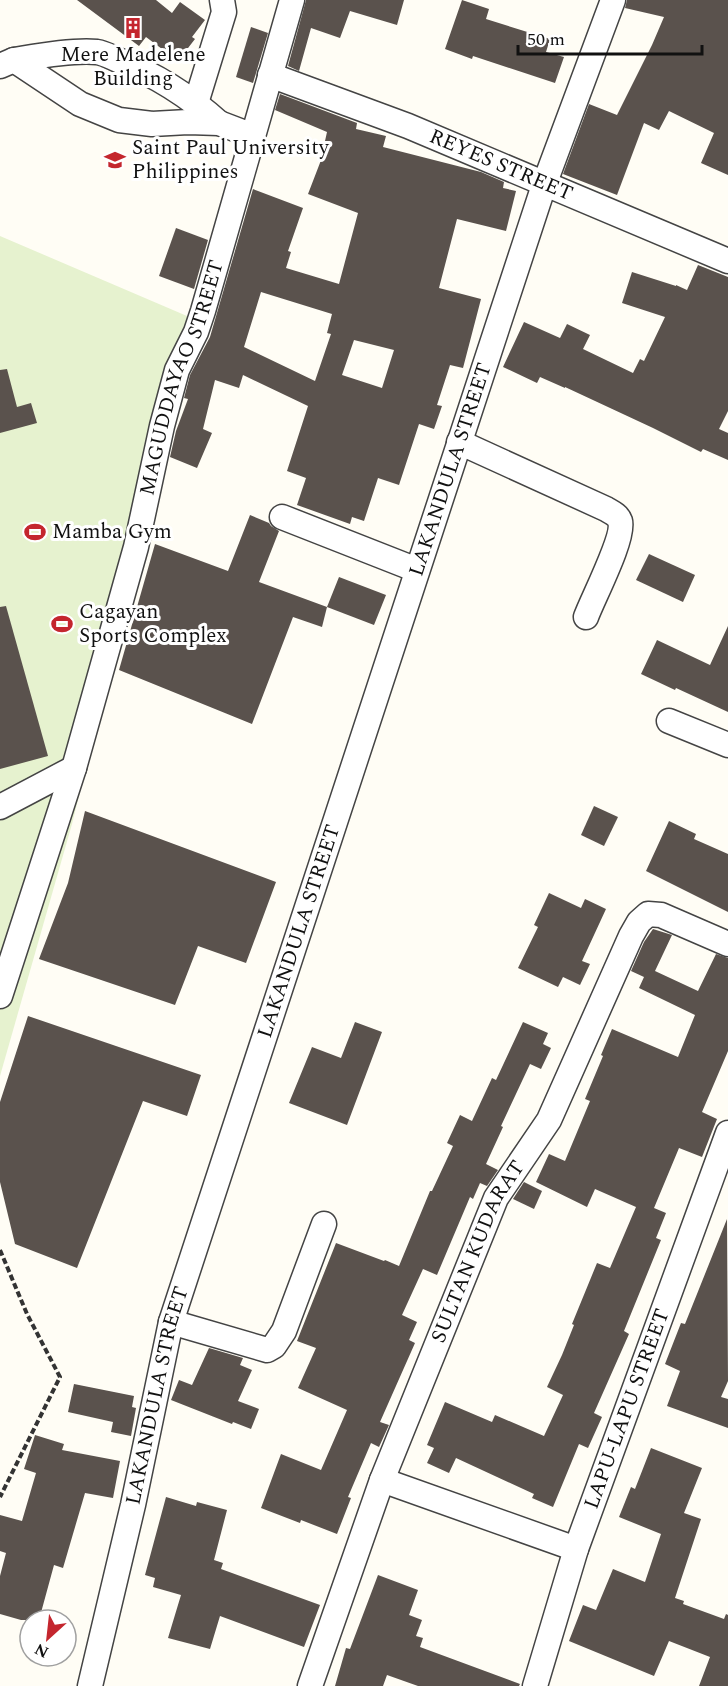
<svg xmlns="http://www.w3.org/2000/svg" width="728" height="1686" font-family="Spectral,serif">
	<rect width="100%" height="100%" fill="#fffdf5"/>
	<polygon fill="#e6f2cf" points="0,236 194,319 101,708 72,824 0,1076"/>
	<g fill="#5a524d" fill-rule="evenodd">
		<polygon points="77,0 156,0 172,13 180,2 205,20 192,37 195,39 178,61 146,37 139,46"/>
		<polygon points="306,0 404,0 397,25 350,11 340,38 311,28 299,71 288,66"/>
		<polygon points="462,0 489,9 486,19 550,39 546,52 564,57 555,83 473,56 472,59 445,49"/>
		<polygon points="627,0 728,0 728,175 701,163 714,133 669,111 659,130 644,123 617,195 563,174 589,104 617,115 652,45 664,17 625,8"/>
		<polygon points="251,27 268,33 253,83 236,77"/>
		<path d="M280 94 357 123 356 129 386 136 383 147 481 172 504 182 503 188 516 191 506 231 457 219 439 288 481 299 463 368 450 365 437 405 442 406 434 429 419 424 399 485 378 478 364 521 352 517 350 524 297 505 306 478 287 471 308 406 243 375 239 388 215 380 203 429 212 433 197 468 170 457 176 431 188 399 184 398 190 375 210 337 253 189 303 208 288 251 291 252 286 268 339 284 358 213 308 194 328 142 325 141 327 132 275 110ZM261 292 332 314 327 333 331 334 315 381 244 347ZM354 340 394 350 382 388 342 375Z"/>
		<polygon points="176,228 208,240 194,289 159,276"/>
		<polygon points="698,265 728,277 728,411 719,429 728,433 728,460 703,449 701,452 653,428 565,387 565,388 540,377 537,383 503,367 524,322 560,338 567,324 590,335 583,349 633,373 640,359 644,361 665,317 622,303 632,272 676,286 676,285 687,290"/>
		<polygon points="7,369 17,407 31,403 37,423 0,433 0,370"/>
		<polygon points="250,515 269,523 271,526 279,531 259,582 327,607 322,627 293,617 252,724 119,670 155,544 228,571"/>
		<polygon points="649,554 695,575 683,602 636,580"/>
		<polygon points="339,577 386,595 374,625 327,607"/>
		<polygon points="6,606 48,756 0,769 0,607"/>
		<polygon points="728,626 728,712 676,688 675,690 641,674 657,640 710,665"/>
		<polygon points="594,806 618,817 604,846 581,835"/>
		<polygon points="85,811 276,882 246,963 198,946 175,1005 39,959 68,883"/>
		<polygon points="669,821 696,834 694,839 728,854 728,912 646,871"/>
		<polygon points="549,893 581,908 585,899 606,909 582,961 590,964 580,985 563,977 558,987 518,968 538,927 534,925"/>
		<polygon points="653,929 672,935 655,971 698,991 716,954 728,958 728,1051 702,1112 717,1119 702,1157 679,1148 654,1208 666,1213 656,1238 661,1240 624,1331 629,1334 594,1413 602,1417 588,1448 579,1444 553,1507 532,1498 534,1494 456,1458 449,1473 427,1463 434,1448 427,1445 445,1402 492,1422 495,1415 544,1436 563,1395 547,1387 562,1355 574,1325 572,1324 597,1263 610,1268 636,1207 595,1189 587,1207 536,1182 549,1154 565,1161 590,1101 585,1099 603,1056 601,1055 612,1029 678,1057 695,1015 639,988 644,977 631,971 644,942"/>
		<polygon points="28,1016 201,1075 187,1116 143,1101 77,1268 15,1244 0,1182 0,1102"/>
		<polygon points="355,1022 382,1032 347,1125 289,1103 312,1047 341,1058"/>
		<polygon points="523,1022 548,1033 543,1044 551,1048 541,1069 530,1064 501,1126 503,1127 486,1164 498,1170 487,1186 480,1183 473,1199 470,1197 437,1275 423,1269 402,1315 417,1322 409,1340 415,1343 380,1422 389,1425 379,1447 371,1443 348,1497 351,1498 337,1534 301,1520 300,1523 261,1508 281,1454 321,1470 347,1410 298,1388 316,1348 297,1341 336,1243 384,1261 385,1260 399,1266 430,1191 432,1191 453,1146 447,1143 460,1115 472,1121 492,1078 496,1080"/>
		<polygon points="524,1182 542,1191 534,1209 513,1199"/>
		<polygon points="727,1219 728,1381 721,1397 728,1399 728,1428 667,1406 680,1371 665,1364 681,1323 685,1324"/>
		<polygon points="209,1348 243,1358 240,1365 252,1370 238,1401 259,1409 251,1429 233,1422 232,1424 171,1400 179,1380 192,1385"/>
		<polygon points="74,1384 134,1396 132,1407 136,1408 131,1436 111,1432 113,1422 68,1412"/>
		<polygon points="35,1435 64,1444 62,1450 120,1461 113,1498 85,1493 63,1568 54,1565 39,1620 21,1620 0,1614 0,1576 6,1553 0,1551 0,1515 22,1521 36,1473 24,1469"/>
		<polygon points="651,1448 702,1468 684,1513 701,1519 675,1598 684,1601 683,1604 724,1619 726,1614 728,1615 728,1686 699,1686 710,1657 669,1641 654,1676 569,1641 583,1605 596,1610 613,1569 645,1582 661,1534 619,1517 631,1487 635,1489"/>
		<polygon points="166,1497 196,1506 197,1502 227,1510 214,1560 223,1563 221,1569 320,1605 304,1647 220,1616 210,1649 168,1638 181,1595 153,1587 155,1578 145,1575"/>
		<polygon points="378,1575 418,1590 409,1615 422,1620 416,1636 423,1638 420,1647 520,1684 519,1686 418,1686 387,1675 383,1686 335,1686 346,1648 350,1649"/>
	</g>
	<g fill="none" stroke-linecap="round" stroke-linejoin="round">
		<defs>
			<g id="minor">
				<path d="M14 60C39 56 72 50 97 52 104 53 111 57 118 60 156 75 189 96 219 123"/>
				<polyline points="0,66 14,60 80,104 119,120 152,124 188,122 219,123 253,136"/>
				<path id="s1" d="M270 75 408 126 728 261"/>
				<polyline points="196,103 224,12 222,0"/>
				<path d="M459 442 606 509C611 512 618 515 620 521 625 537 593 598 586 617"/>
				<polyline points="282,517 417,570"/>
				<polyline points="669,721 728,745"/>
				<polyline points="0,807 74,768"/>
				<path id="s2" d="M0 996 74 768 136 547 162 426 177 370 196 332 203 311 292 0"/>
				<polyline points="171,1322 267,1350 274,1346 284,1331 324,1224"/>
				<polyline points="382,1480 576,1549"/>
				<path id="s3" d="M90 1686 133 1505 171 1322 544 185 613 0"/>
				<path id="s4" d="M310 1686 382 1480 496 1198 549 1120 631 936 639 922 648 914 661 915 728 944"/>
				<path id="s5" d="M535 1686 576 1549 728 1133"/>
			</g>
		</defs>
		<use href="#minor" stroke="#444" stroke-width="27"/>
		<polyline stroke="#333" stroke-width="4" stroke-dasharray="6 3" stroke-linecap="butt" points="0,1250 27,1314 60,1377 0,1497"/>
		<use href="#minor" stroke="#fff" stroke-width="24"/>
	</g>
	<defs>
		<symbol id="building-bare" viewBox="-9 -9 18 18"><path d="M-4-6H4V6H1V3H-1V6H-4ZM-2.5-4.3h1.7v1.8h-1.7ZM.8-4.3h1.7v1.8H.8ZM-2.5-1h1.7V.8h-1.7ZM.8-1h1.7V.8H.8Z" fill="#c4262e" stroke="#fff" stroke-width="2.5" paint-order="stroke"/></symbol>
		<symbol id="university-bare" viewBox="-9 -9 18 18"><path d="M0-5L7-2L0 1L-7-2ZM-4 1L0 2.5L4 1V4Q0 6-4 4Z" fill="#c4262e" stroke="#fff" stroke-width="2.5" paint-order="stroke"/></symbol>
		<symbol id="stadium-bare" viewBox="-9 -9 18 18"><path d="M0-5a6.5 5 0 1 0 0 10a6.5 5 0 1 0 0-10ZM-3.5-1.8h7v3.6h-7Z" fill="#c4262e" stroke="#fff" stroke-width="2.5" paint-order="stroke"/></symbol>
	</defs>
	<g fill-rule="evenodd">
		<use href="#building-bare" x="118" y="13" width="30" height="30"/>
		<use href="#university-bare" x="100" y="145" width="30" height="30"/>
		<use href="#stadium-bare" x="20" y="517" width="30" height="30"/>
		<use href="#stadium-bare" x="47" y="609" width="30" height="30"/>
	</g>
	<g text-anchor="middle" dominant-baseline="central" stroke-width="6" stroke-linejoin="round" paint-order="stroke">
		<g font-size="21" fill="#111" stroke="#fff" text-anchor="start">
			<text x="133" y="55" text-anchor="middle">Mere Madelene<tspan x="133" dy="24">Building</tspan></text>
			<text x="132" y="148">Saint Paul University<tspan x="132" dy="24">Philippines</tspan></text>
			<text x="52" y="532">Mamba Gym</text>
			<text x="79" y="612">Cagayan<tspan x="79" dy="24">Sports Complex</tspan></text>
		</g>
		<g font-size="21" fill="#111" stroke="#fff">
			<text stroke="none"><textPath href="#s1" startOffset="248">REYES STREET</textPath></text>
			<text stroke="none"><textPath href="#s2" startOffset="645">MAGUDDAYAO STREET</textPath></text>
			<text stroke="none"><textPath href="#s3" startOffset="1270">LAKANDULA STREET</textPath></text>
			<text stroke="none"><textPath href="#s3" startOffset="784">LAKANDULA STREET</textPath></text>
			<text stroke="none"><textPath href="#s4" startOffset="466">SULTAN KUDARAT</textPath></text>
			<text stroke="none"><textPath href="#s3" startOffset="298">LAKANDULA STREET</textPath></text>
			<text stroke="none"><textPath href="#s5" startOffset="292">LAPU-LAPU STREET</textPath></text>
		</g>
	</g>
	<g transform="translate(48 1638) rotate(207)"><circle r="28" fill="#ffffff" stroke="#a0a0a0" stroke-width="1.5"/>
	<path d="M0-4.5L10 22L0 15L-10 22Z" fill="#c4262e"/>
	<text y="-9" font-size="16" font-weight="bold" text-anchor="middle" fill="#111111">N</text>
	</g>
	<path d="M518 45v9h184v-9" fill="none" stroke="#111111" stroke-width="3"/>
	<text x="527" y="45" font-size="18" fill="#111111" stroke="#ffffff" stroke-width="4.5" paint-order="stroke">50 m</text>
</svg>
